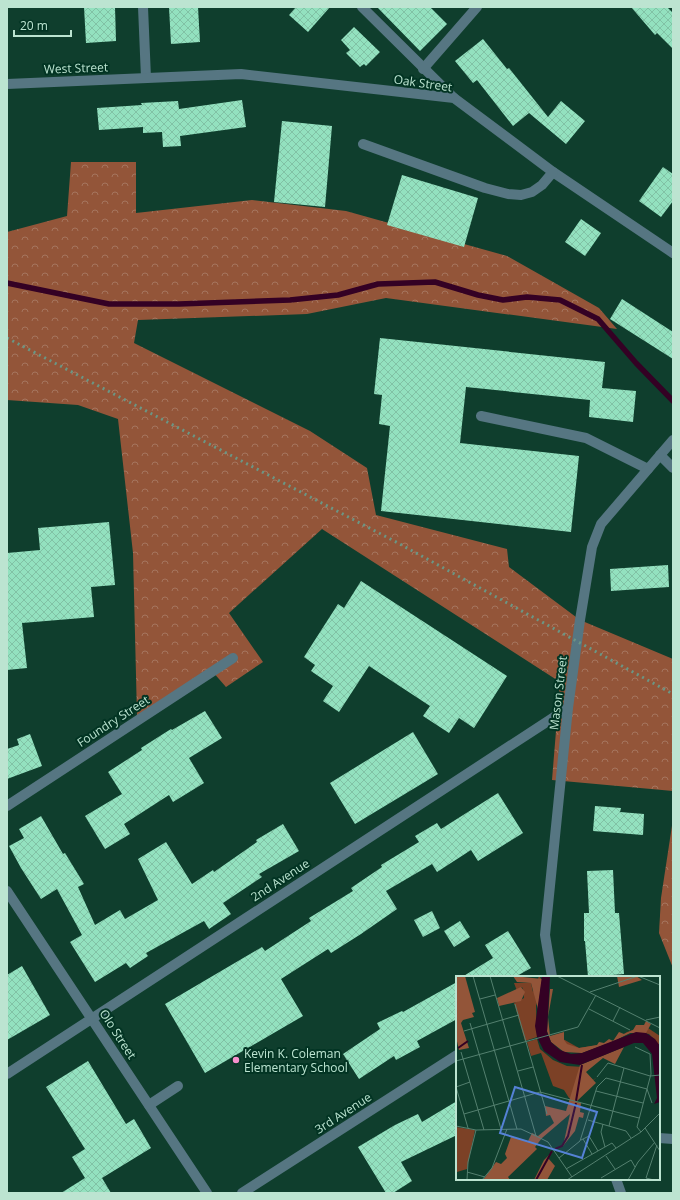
<svg xmlns="http://www.w3.org/2000/svg" width="680" height="1200" font-family="'Open Sans',sans-serif">
	<defs>
		<pattern id="forest-crowns" width="20" height="18" patternUnits="userSpaceOnUse"><rect width="20" height="18" fill="#935539"/><path d="M2 6a3 3 0 1 1 6 0M12 15a3 3 0 1 1 6 0" fill="none" stroke="#a5755e"/></pattern>
		<pattern id="building-cross-hatch" width="8" height="8" patternUnits="userSpaceOnUse"><rect width="8" height="8" fill="#93e1bf"/><path d="M0 0l8 8M0 8l8-8" fill="none" stroke="#81c2a5"/></pattern>
	</defs>
	<rect width="100%" height="100%" fill="#0f3e2d"/>
	<g fill="url(#forest-crowns)">
		<polygon points="71,162 136,162 136,213 252,200 346,211 507,256 599,308 617,329 386,298 307,314 138,320 134,343 310,431 367,468 376,515 507,549 509,567 580,620 673,659 673,791 552,780 560,682 322,529 229,613 263,662 226,687 212,671 137,716 133,553 118,419 78,405 7,400 7,232 67,216"/>
		<polygon points="673,819 673,968 659,933 661,898"/>
	</g>
	<g fill="none" stroke-linecap="round" stroke-linejoin="round">
		<polyline stroke="#340124" stroke-width="5.5" points="7,283 109,304 179,304 290,300 338,295 378,284 435,282 478,295 503,300 527,297 560,300 598,319 636,363 673,401"/>
	</g>
	<g fill="url(#building-cross-hatch)">
		<polygon points="84,7 115,7 116,41 86,43"/>
		<polygon points="169,7 198,7 200,42 171,44"/>
		<polygon points="296,7 330,7 308,32 289,15"/>
		<polygon points="377,7 430,7 447,24 420,51"/>
		<polygon points="631,7 667,7 673,13 673,49 657,33 655,35"/>
		<polygon points="354,27 380,52 366,66 364,64 360,67 346,53 350,50 341,40"/>
		<polygon points="483,39 507,69 509,68 548,117 561,101 585,121 566,144 529,113 513,126 477,80 473,83 455,61"/>
		<polygon points="242,100 246,127 180,136 181,146 163,147 162,132 143,133 143,127 99,130 97,108 142,105 141,103 178,101 179,109"/>
		<polygon points="282,121 332,126 325,207 274,202"/>
		<polygon points="663,167 673,174 673,201 661,217 639,201"/>
		<polygon points="402,175 478,198 464,247 387,225"/>
		<polygon points="581,219 601,233 585,256 565,242"/>
		<polygon points="622,299 673,332 673,359 610,319"/>
		<polygon points="380,338 605,362 602,388 636,391 633,422 589,417 590,400 466,387 460,443 579,456 571,532 381,511 390,426 379,424 382,395 374,394"/>
		<polygon points="109,522 115,585 91,587 94,617 22,623 27,668 7,670 7,553 40,550 38,528"/>
		<polygon points="668,565 669,587 611,591 610,569"/>
		<polygon points="361,581 507,676 474,728 459,718 449,733 423,716 430,706 369,666 339,712 323,701 333,686 311,671 315,665 304,657 338,604 344,608"/>
		<polygon points="205,711 222,738 189,758 204,783 173,802 169,795 124,824 130,834 105,849 85,816 122,794 108,772 142,750 141,748 171,729 172,730"/>
		<polygon points="413,732 438,774 355,824 330,783"/>
		<polygon points="30,734 42,766 7,779 7,749 19,745 17,739"/>
		<polygon points="498,793 523,833 478,861 471,850 437,872 432,864 386,891 397,909 361,934 331,953 328,949 281,979 303,1016 205,1073 165,1004 262,947 265,951 311,921 309,918 353,891 351,888 382,867 381,865 419,842 415,836 437,823 441,829"/>
		<polygon points="595,806 621,808 620,812 644,814 643,835 593,831"/>
		<polygon points="41,816 63,854 65,853 84,884 78,887 95,925 120,910 125,919 158,900 138,859 166,842 192,884 213,870 214,872 257,842 256,840 283,824 299,851 259,874 262,877 223,903 231,914 209,929 204,921 146,953 148,956 130,968 126,963 95,982 70,942 82,935 57,889 41,899 21,868 9,846 24,838 19,829"/>
		<polygon points="613,870 615,913 619,913 624,974 588,977 585,941 584,941 584,913 589,913 587,871"/>
		<polygon points="432,911 440,928 423,937 414,920"/>
		<polygon points="460,921 470,937 454,947 444,931"/>
		<polygon points="508,931 531,968 515,977 462,977 493,958 485,945"/>
		<polygon points="22,966 50,1015 7,1040 7,975"/>
		<polygon points="457,982 457,1019 417,1041 420,1047 396,1060 394,1056 359,1079 343,1054 380,1029 377,1023 402,1011 403,1012"/>
		<polygon points="88,1061 126,1124 134,1119 151,1148 102,1178 111,1193 61,1193 85,1178 72,1157 85,1149 46,1087"/>
		<polygon points="457,1101 457,1135 401,1162 412,1181 393,1193 386,1193 358,1147 395,1125 418,1114 422,1122"/>
	</g>
	<g fill="none" stroke-linecap="round" stroke-linejoin="round">
		<g stroke="#567682" stroke-width="10">
			<polyline points="143,7 146,78"/>
			<polyline points="362,7 454,98"/>
			<polyline points="423,69 477,7"/>
			<polyline points="7,84 241,74 454,98 553,172 673,253"/>
			<polyline points="363,144 485,188 508,194 521,195 532,192 542,185 553,172"/>
			<polyline points="481,416 586,438 648,469"/>
			<polyline points="660,455 673,468"/>
			<polyline points="7,806 233,658"/>
			<polyline points="7,891 207,1193"/>
			<polyline points="552,977 545,935 568,708 580,620 592,547 601,524 673,440"/>
			<polyline points="7,1074 568,708"/>
			<polyline points="149,1105 178,1086"/>
			<polyline points="659,1138 673,1139"/>
			<polyline points="616,1179 621,1193"/>
			<polyline points="242,1193 457,1055"/>
		</g>
		<polyline stroke="#6b9684" stroke-width="3" stroke-dasharray="2 4" stroke-linecap="butt" points="7,338 398,543 673,694"/>
	</g>
	<circle fill="#f790cd" stroke="#023423" stroke-width="1.5" cx="236" cy="1060" r="4"/>
	<g text-anchor="middle" dominant-baseline="central" stroke-width="4" stroke-linejoin="round" paint-order="stroke">
		<g font-size="12" fill="#bce4d1" stroke="#023423">
			<text transform="translate(76 68) rotate(-2)">West Street</text>
			<text transform="translate(423 83) rotate(8)">Oak Street</text>
			<text transform="translate(558 693) rotate(-83)">Mason Street</text>
			<text transform="translate(113 721) rotate(-33)">Foundry Street</text>
			<text transform="translate(280 880) rotate(-33)">2nd Avenue</text>
			<text transform="translate(118 1034) rotate(57)">Olo Street</text>
			<text transform="translate(343 1113) rotate(-33)">3rd Avenue</text>
		</g>
		<g font-size="12" fill="#bce4d1" stroke="#023423" text-anchor="start">
			<text x="244" y="1053">Kevin K. Coleman<tspan x="244" dy="14">Elementary School</tspan></text>
		</g>
	</g>
	<g transform="translate(456 976)">
		<rect width="204" height="204" fill="#0f3e2d"/>
		<path d="M83 0 86 4 80 30 81 61 69 65 58 27 68 22 67 13 66 11 61 15 58 7H75L77 16ZM189 50 204 60V70L193 58 179 56 174 57 161 63 125 77 94 60 107 63 123 72 149 68 153 64 157 65 171 56ZM81 63 84 73 97 84 111 90 128 91 127 95 137 104 141 101 117 123 113 122 108 114 97 110 85 77 75 80 71 66ZM0 151 19 154 11 193 1 196 0 202Z" fill="#7c4126"/>
		<path d="M0 0H9L19 36 16 37 18 41 7 44 5 47 13 72 3 74 0 61ZM57 0 86 3 82 33 75 7 61 6ZM161 0H180L186 4 163 11ZM65 11 69 16 65 25 43 30 41 22ZM94 13H97L92 41 94 60 108 56V64L111 68 123 72 141 69 143 66 148 67 153 63 157 65 163 56 168 58 177 54 180 49H188L190 45 195 48 190 57H174L156 66 126 77 108 76 95 66 91 55ZM168 71 159 88 147 82 130 96 140 107 120 126 125 127 124 136 128 137 127 142 123 141 119 155 107 170 114 138 86 162 79 171 81 173 52 201 54 204H27L40 186 45 188 51 182 49 178 55 161 72 165 76 157 82 160 98 147 94 139 90 140 89 130 110 135 124 89ZM97 175 92 182 99 190 91 204H78L88 184Z" fill="#935539"/>
		<path d="M86 0H94L91 56 95 66 104 74 115 78 126 77 180 56 190 57 199 63 204 70V126L198 128 201 122 196 78 187 67H178L124 89 104 86 88 75 81 61 79 50Z" fill="#340124"/>
		<path fill="none" stroke="#340124" stroke-width="2" d="M2 72 12 65M120 125 126 89M99 173 106 170 112 160 120 127M80 204 96 175"/>
		<path fill="none" stroke="#54806f" stroke-width="1" d="M17 0 61 153M34 0 80 160M101 0 204 52M182 0 204 9M134 16 182 0M24 23 39 19M59 28 91 138M133 33 174 54M190 44 204 41M157 45 164 31M14 47 45 153M8 55 63 39M179 71 194 78 195 98 191 113 196 127M5 76 28 154M0 85 122 51 140 19M62 95 77 91M141 101 152 87 194 100 204 99M0 111 12 152M0 111 14 106M140 115 187 127M8 138 84 116 183 142M132 144 170 155 175 162M147 148 145 156 149 171M0 150 20 154 65 153 80 160 92 166 116 201M153 150 168 92M189 152 204 175M127 163 136 178M125 164 133 160 142 175M150 180 159 193M103 182 124 165 141 111 150 102 191 113 181 151 185 156M110 193 156 167 160 172M11 196 29 201M145 202 175 184 179 191M11 204 12 186 20 154M26 204 36 192 51 153M111 204 185 156 204 137M172 204 182 186 199 166M198 204 190 202 201 169"/>
		<path fill="#5582d6" fill-opacity="0.15" stroke="#5582d6" stroke-width="2" d="M59 111 141 136 126 182 44 157Z"/>
		<rect width="204" height="204" fill="none" stroke="#bce4d1" stroke-width="2"/>
	</g>
	<rect width="680" height="1200" fill="none" stroke="#bce4d1" stroke-width="16"/>
	<path d="M14 30v6h57v-6" fill="none" stroke="#bce4d1" stroke-width="2"/>
	<text x="20" y="30" font-size="12" fill="#bce4d1" stroke="#023423" stroke-width="3" paint-order="stroke">20 m</text>
</svg>
